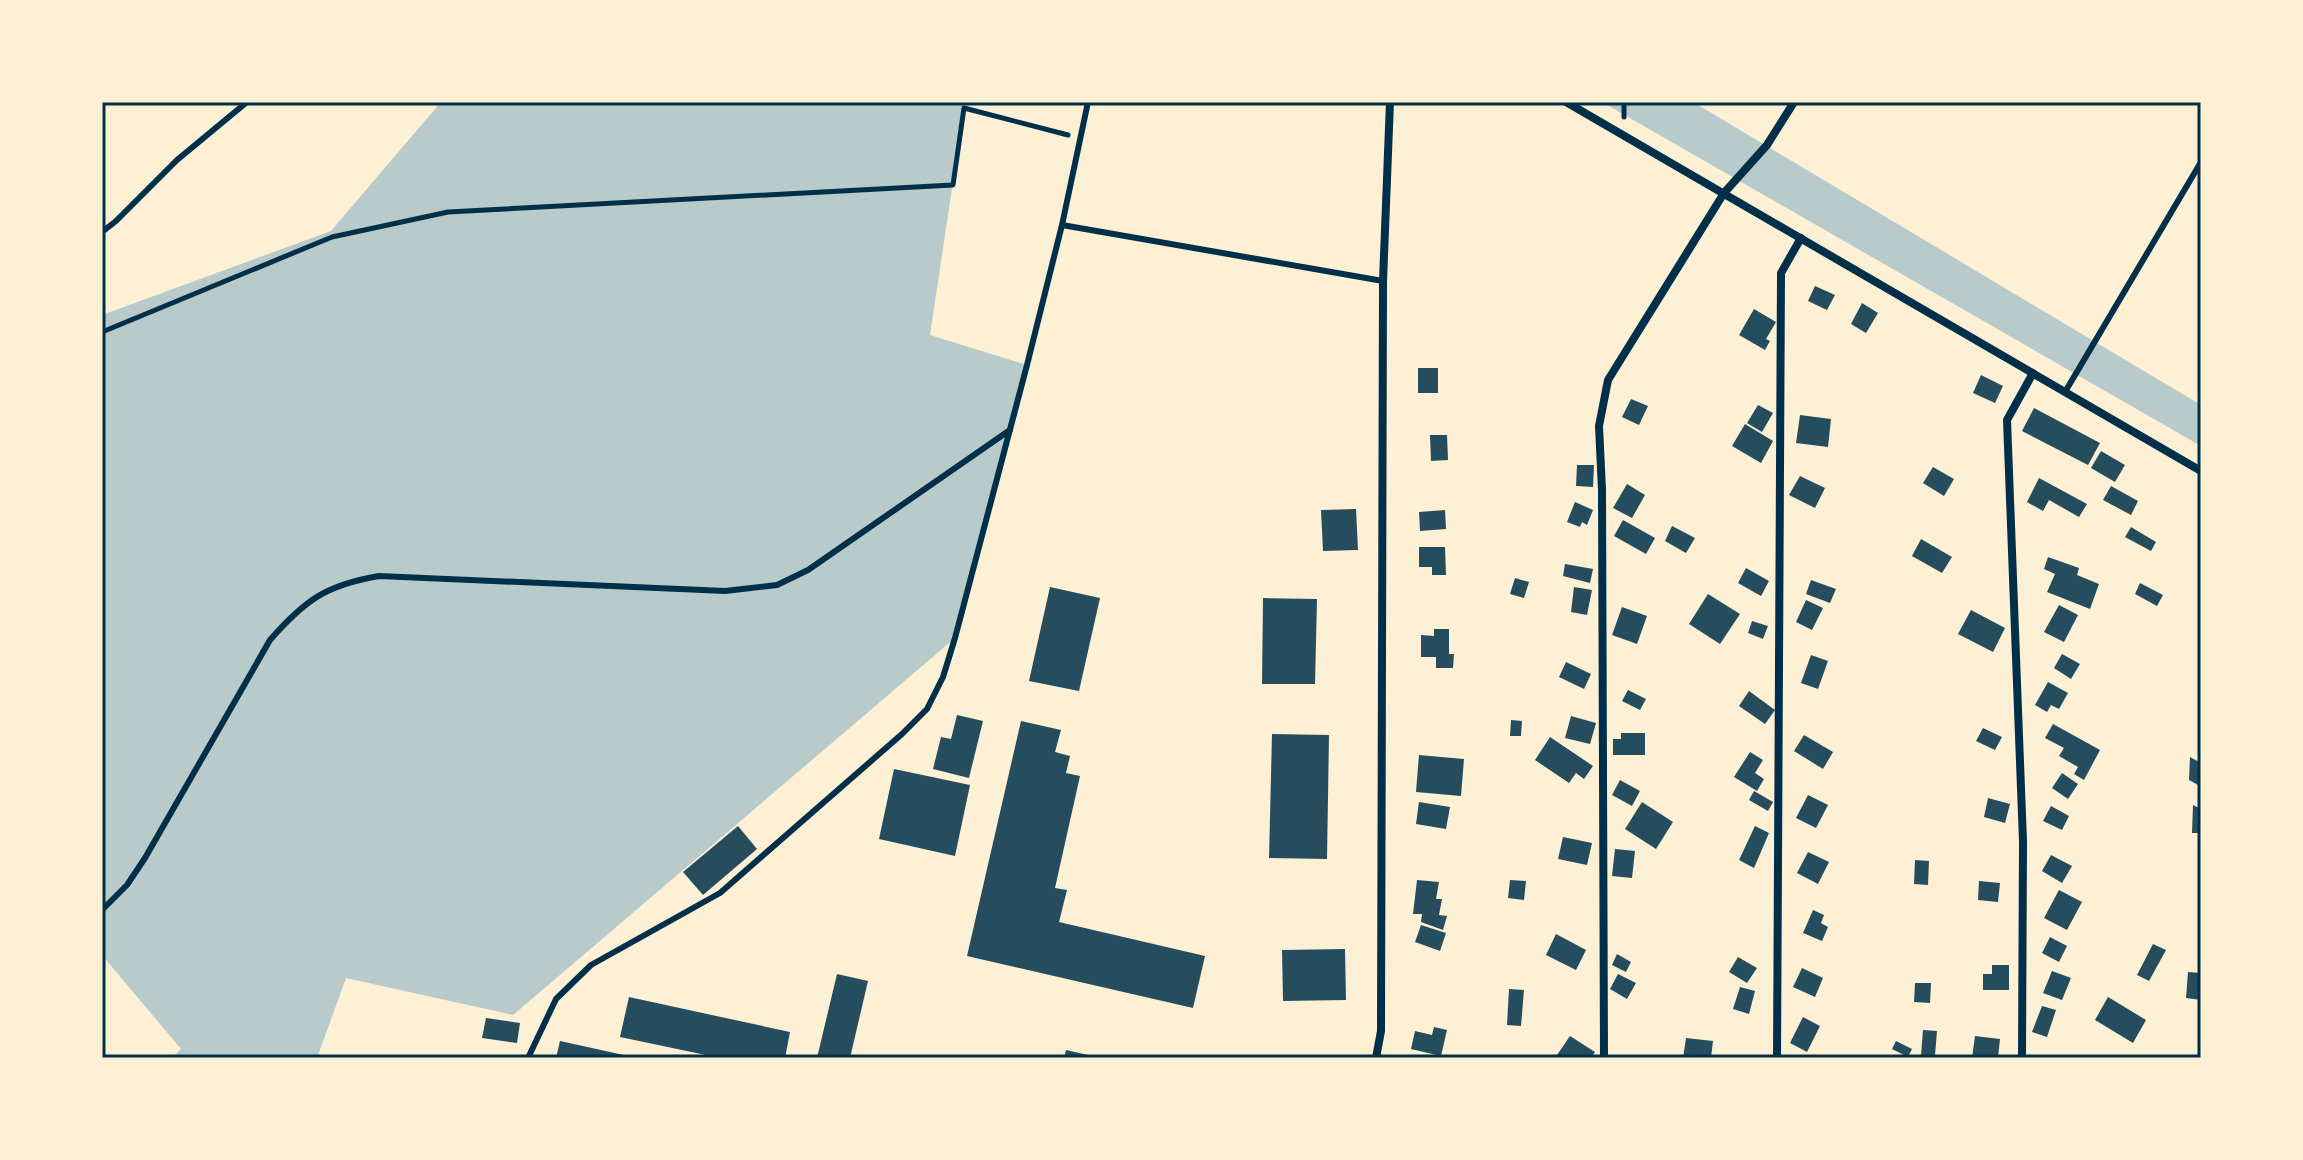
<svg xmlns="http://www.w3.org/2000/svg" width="2303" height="1160" font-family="'DejaVu Sans',sans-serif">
	<rect width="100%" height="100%" fill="#fdf0d5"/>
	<g fill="#b9caca">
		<polygon points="441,102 965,102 930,335 1027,365 955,638 513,1015 346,978 317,1058 172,1058 181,1049 102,955 102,315 331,231"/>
		<polygon points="1602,102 1693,102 2201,405 2201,446"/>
	</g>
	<g fill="#264d5e">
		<polygon points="1815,286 1835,295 1827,310 1808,301"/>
		<polygon points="1862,303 1878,313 1866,333 1851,324"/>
		<polygon points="1754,309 1776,322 1766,339 1770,341 1765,350 1739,335"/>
		<rect x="1418" y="368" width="20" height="25"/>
		<polygon points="1981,375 2003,386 1995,403 1973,393"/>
		<polygon points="1631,399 1648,406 1639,425 1622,417"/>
		<polygon points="1758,405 1773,413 1762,432 1747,423"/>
		<polygon points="2034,408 2100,443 2088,465 2022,431"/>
		<polygon points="1800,415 1831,419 1828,447 1796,443"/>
		<polygon points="1745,424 1773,441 1761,463 1732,446"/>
		<polygon points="1430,435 1447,435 1448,460 1431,461"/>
		<polygon points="2101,451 2125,465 2115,482 2091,468"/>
		<polygon points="1577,465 1594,465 1593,487 1576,486"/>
		<polygon points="1933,467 1954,479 1944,496 1923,483"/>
		<polygon points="1800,476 1825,488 1815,508 1789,495"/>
		<polygon points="2039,478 2087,504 2079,517 2049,500 2043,511 2027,502"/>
		<polygon points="1627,484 1645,495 1632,518 1613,508"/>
		<polygon points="2111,486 2138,501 2131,515 2103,500"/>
		<polygon points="1575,502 1593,510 1587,525 1582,522 1580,527 1567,522"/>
		<polygon points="1356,509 1358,550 1323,551 1321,510"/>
		<polygon points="1445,510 1446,529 1420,531 1419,512"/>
		<polygon points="1623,520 1655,538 1646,554 1614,536"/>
		<polygon points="1672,526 1695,538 1686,553 1665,541"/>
		<polygon points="2131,527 2156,542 2151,551 2125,537"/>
		<polygon points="1921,539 1952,557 1942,573 1912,556"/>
		<polygon points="1419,547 1445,547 1446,575 1432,575 1432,567 1419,567"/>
		<polygon points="2048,557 2079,568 2077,575 2099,584 2090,609 2047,592 2055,574 2044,569"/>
		<polygon points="1565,564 1593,569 1590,583 1563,576"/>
		<polygon points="1746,568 1769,581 1761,596 1738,583"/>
		<polygon points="1515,578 1529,582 1524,598 1510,594"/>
		<polygon points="1811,580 1836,589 1830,603 1806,594"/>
		<polygon points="2140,583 2163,595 2157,606 2135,594"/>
		<polygon points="1050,587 1100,598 1079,691 1029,681"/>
		<polygon points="1574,587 1592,590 1587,615 1571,612"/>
		<polygon points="1708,594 1740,614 1720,644 1689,624"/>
		<polygon points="1263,598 1317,599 1315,684 1262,684"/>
		<polygon points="1806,600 1823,608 1812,630 1796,622"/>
		<polygon points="2059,605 2078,615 2064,642 2044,632"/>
		<polygon points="1622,607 1647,616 1637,644 1612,635"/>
		<polygon points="1971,610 2005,628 1993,652 1958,634"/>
		<polygon points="1752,621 1768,626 1763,639 1748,633"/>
		<polygon points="1434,629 1449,629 1449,654 1454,654 1453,668 1436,668 1436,657 1421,657 1421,635 1434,636"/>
		<polygon points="2062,654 2080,664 2071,679 2054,668"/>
		<polygon points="1811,655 1828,661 1818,689 1801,683"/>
		<polygon points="1566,662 1591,674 1584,689 1559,677"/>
		<polygon points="2048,682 2068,693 2059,709 2051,705 2047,712 2035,705"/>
		<polygon points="1628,690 1646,699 1640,710 1622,701"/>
		<polygon points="1749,691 1775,710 1765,724 1739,706"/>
		<polygon points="957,715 983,721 969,778 933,769 941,737 951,739"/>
		<polygon points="1571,716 1596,723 1590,744 1565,738"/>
		<polygon points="1511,720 1522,721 1521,736 1510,736"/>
		<polygon points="1021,721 1061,730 1055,752 1070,756 1066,773 1080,776 1055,888 1067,890 1059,922 1205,956 1193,1008 967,956"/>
		<polygon points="2053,724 2100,750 2084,780 2074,774 2078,767 2059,756 2064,748 2045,738"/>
		<polygon points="1983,728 2002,737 1995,750 1976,741"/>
		<polygon points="1621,733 1645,733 1645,755 1613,755 1613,739 1621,739"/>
		<polygon points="1272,734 1329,735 1327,859 1269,858"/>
		<polygon points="1804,735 1833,752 1823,769 1794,751"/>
		<polygon points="1550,737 1593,766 1584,779 1576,773 1569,783 1535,760"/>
		<polygon points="1750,752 1763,760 1755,773 1764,779 1757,791 1734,777"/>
		<polygon points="1419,755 1464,759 1461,796 1416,792"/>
		<polygon points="2190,757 2201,763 2201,778 2198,785 2189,780"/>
		<polygon points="894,769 970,785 955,856 879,839"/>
		<polygon points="2062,773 2078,784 2068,799 2052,788"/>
		<polygon points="1620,780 1640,791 1632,806 1612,795"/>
		<polygon points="1754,791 1773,802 1768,811 1749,800"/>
		<polygon points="1808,795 1828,805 1816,828 1796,818"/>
		<polygon points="1988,798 2010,804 2005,823 1984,817"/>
		<polygon points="1419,802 1450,807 1446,829 1416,824"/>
		<polygon points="1642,802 1673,822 1656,849 1625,829"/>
		<polygon points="2193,805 2201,809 2201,833 2192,833"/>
		<polygon points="2051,806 2069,816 2062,830 2043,821"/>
		<polygon points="738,826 757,849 703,895 683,872"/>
		<polygon points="1755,826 1769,833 1754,868 1739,860"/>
		<polygon points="1563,837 1592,843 1587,865 1558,859"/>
		<polygon points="1615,849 1635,851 1632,878 1612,876"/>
		<polygon points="1808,852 1829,862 1818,884 1797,873"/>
		<polygon points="2051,855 2072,866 2062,883 2042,871"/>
		<polygon points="1915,860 1929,861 1928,885 1914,884"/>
		<polygon points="1417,880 1439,882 1436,899 1442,899 1439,915 1447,916 1443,930 1421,922 1422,914 1413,914"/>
		<polygon points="1510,880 1526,881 1524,900 1508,898"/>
		<polygon points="1979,881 2000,883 1998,902 1978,900"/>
		<polygon points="2059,890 2082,902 2067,930 2044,918"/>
		<polygon points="1813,910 1824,915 1821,923 1828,927 1822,941 1803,933"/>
		<polygon points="1421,925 1446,933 1440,951 1415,942"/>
		<polygon points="1556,934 1586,950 1576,970 1546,955"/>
		<polygon points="2050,937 2067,946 2059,962 2042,953"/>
		<polygon points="2153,944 2166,950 2149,981 2137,975"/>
		<polygon points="1345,949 1346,1000 1283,1001 1282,950"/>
		<polygon points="1617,954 1631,962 1626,972 1612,965"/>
		<polygon points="1738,957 1757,968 1747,983 1729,972"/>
		<polygon points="1992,965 2009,965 2009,990 1983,990 1983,974 1992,974"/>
		<polygon points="1802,968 1823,978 1815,997 1793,987"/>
		<polygon points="2052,971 2071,978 2062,1000 2043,993"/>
		<polygon points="2188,972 2201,973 2201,1000 2186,998"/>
		<polygon points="837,974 868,981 850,1058 817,1058"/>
		<polygon points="1618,974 1636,983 1627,999 1610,989"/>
		<polygon points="1915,983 1931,983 1930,1003 1914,1002"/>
		<polygon points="1740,987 1755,991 1749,1014 1733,1009"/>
		<polygon points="1509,989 1524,990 1521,1026 1507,1025"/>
		<polygon points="629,997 790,1032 785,1058 720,1058 620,1037"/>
		<polygon points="2108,997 2146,1020 2133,1043 2095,1020"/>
		<polygon points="2042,1006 2056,1010 2047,1037 2032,1032"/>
		<polygon points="1803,1017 1820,1026 1807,1052 1790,1043"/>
		<polygon points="486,1018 520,1023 517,1043 482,1038"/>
		<polygon points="1434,1027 1447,1030 1441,1056 1411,1049 1415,1031 1432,1035"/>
		<polygon points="1923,1030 1937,1031 1935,1055 1921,1055"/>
		<polygon points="1570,1036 1595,1052 1591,1058 1555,1058"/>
		<polygon points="1975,1036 2000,1039 1998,1058 1972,1058"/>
		<polygon points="1686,1038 1713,1041 1711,1058 1683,1058"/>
		<polygon points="560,1041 633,1057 633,1058 556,1058"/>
		<polygon points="1896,1041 1912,1049 1908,1057 1892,1049"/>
		<polygon points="1066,1050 1097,1057 1097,1058 1064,1058"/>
	</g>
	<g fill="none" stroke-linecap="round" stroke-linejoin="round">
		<g stroke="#003049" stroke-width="5">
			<polyline points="1624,117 1624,102"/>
			<polyline points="102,332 332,237 448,212 953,185 964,108 1068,135"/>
		</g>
		<g stroke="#003049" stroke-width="6">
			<polyline points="1062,225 1383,281"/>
			<polyline points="102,232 116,221 177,160 247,102"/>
			<polyline points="2065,392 2201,162"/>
			<path d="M102 910 127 885 145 858 270 640C305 600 326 585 379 576L725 591 777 585 808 570 1010 430"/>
			<polyline points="528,1058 556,999 591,965 720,893 902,734 927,709 943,677 955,638 1027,365 1062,225 1088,102"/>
		</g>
		<g stroke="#003049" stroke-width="8">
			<polyline points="1566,102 2201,471"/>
			<polyline points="1376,1058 1381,1031 1383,281 1390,102"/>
			<polyline points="1604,1058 1602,490 1599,426 1608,380 1724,193 1767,145 1794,102"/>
			<polyline points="1777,1058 1781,273 1801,238"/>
			<polyline points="2022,1058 2023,841 2007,420 2033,373"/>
		</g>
	</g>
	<rect width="2303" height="1160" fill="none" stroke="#fdf0d5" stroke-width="208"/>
	<rect x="104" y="104" width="2095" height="952" fill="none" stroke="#003049" stroke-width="3"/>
</svg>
